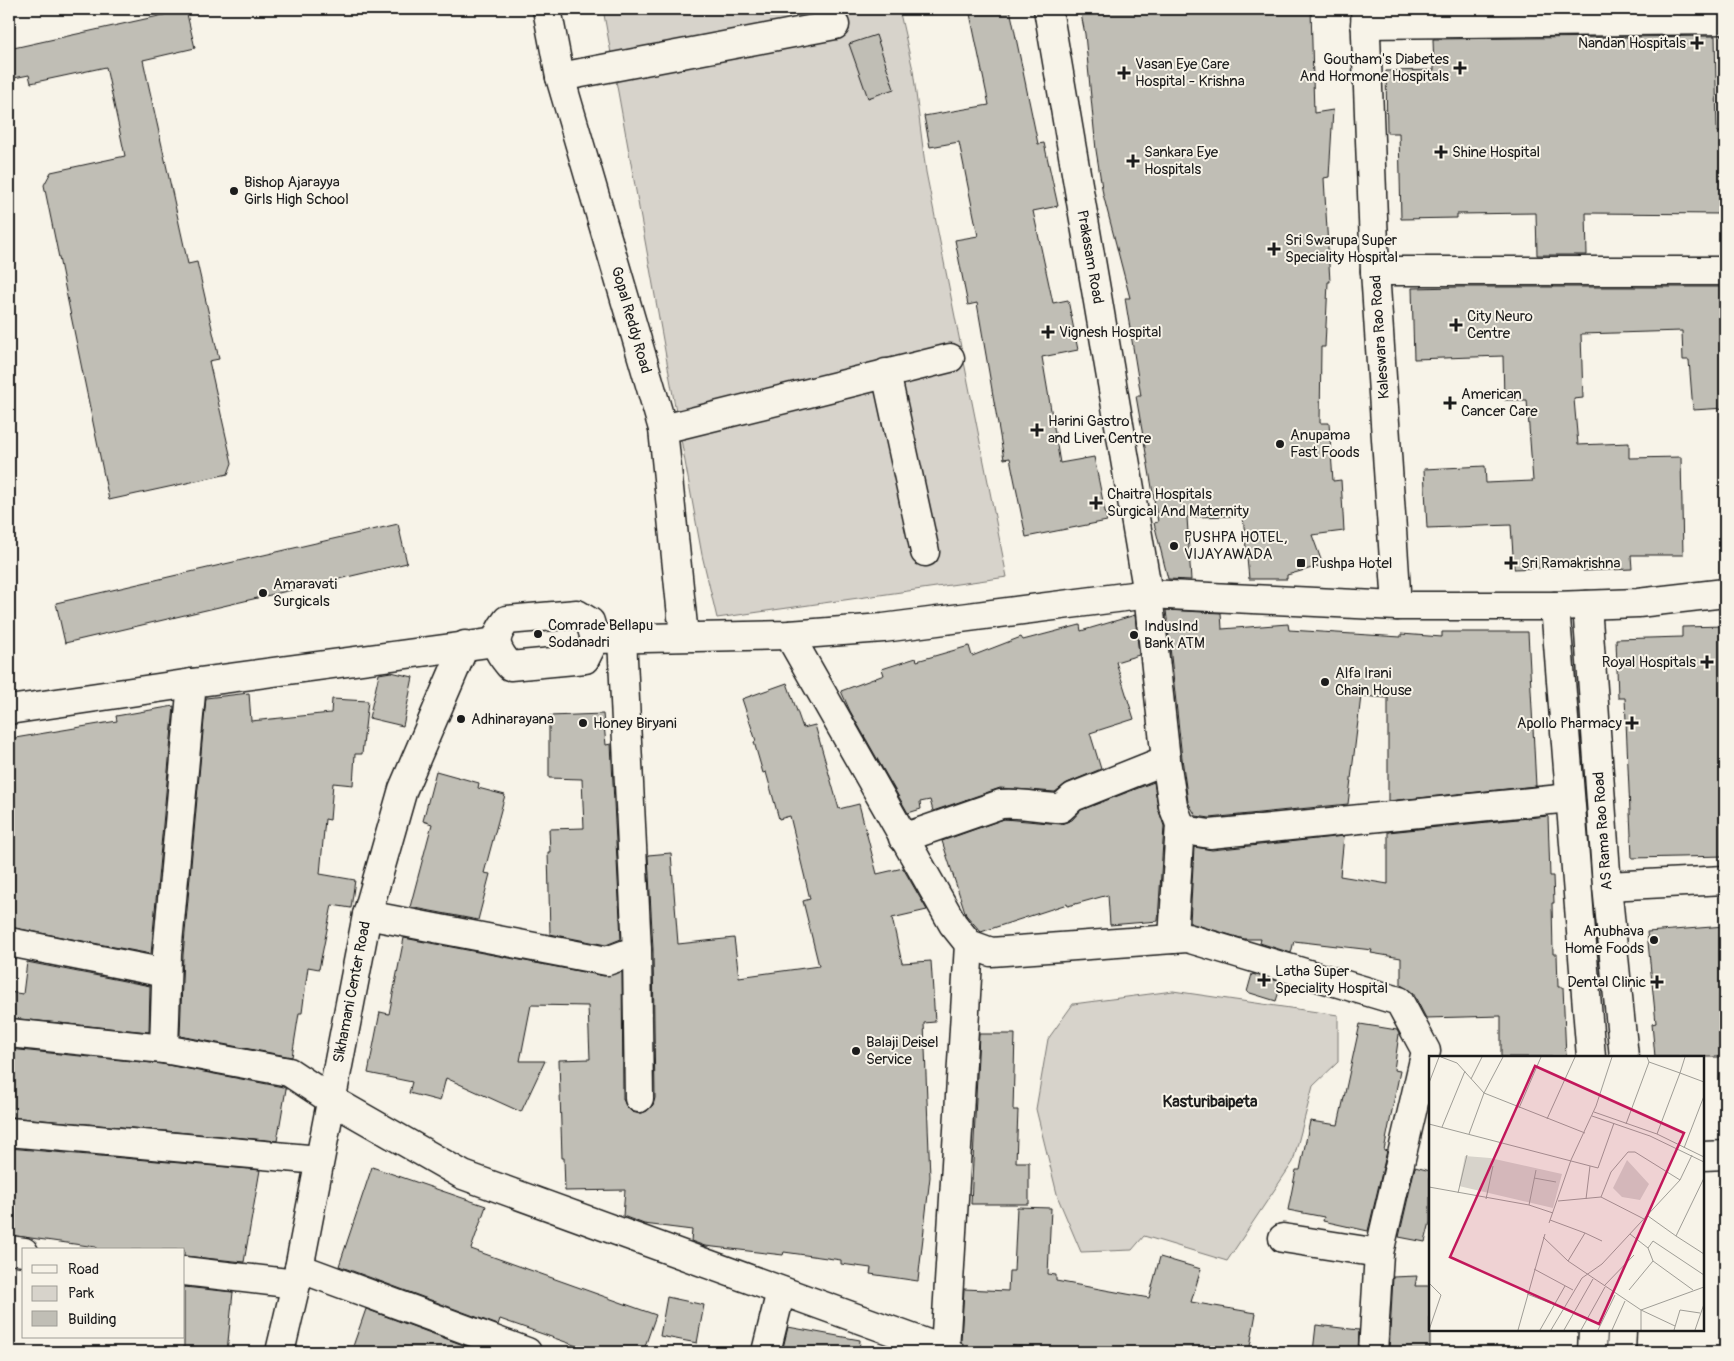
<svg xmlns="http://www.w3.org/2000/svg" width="1734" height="1361" font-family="Pangolin,sans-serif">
	<rect width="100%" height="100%" fill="#f7f3e8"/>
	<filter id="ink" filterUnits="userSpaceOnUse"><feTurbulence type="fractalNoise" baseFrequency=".02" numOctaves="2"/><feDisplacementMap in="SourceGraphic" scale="10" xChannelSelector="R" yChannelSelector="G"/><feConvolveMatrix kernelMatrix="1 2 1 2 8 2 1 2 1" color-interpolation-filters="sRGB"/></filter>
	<g filter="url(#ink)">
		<g fill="#d7d3cb" stroke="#7a7874">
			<polygon points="603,9 899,9 913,70 926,172 1007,577 717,618 702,555"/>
			<polygon points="1173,991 1338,1015 1338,1062 1313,1086 1293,1162 1227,1261 1144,1236 1132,1250 1081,1252 1058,1198 1036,1109 1048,1039 1073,1004"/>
		</g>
		<g fill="#c0beb5" stroke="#1c1c1c">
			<polygon points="969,9 1010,9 1038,144 1044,143 1058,206 1033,211 1053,303 1068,300 1078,350 1042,357 1060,463 1094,457 1107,521 1026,537 1010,458 1004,459 977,303 968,305 955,240 978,236 959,142 930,147 924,116 989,105"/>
			<polygon points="1080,9 1311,9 1314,113 1333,110 1329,177 1324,178 1330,282 1328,282 1325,347 1321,347 1320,423 1329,423 1333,481 1341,480 1344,531 1312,535 1323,565 1287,575 1287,579 1249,579 1243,516 1187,517 1191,580 1168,579 1154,523 1158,522 1136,396 1141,396 1125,298 1130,298 1103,194 1096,150 1085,34"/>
			<polygon points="186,10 195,48 143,60 188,264 197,262 219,359 209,361 232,463 228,474 109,500 44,185 51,172 125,156 106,67 31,83 29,75 9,79 9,49"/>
			<polygon points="876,35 894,89 868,98 849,44"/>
			<polygon points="1715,36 1717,132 1725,132 1725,214 1586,213 1587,255 1537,255 1536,213 1457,214 1457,218 1401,219 1399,133 1387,133 1386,71 1434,70 1433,39"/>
			<polygon points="1459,287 1725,287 1725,408 1693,410 1689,360 1683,360 1682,331 1581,334 1583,398 1574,399 1578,445 1629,443 1629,458 1681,457 1683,555 1631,555 1632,569 1583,571 1583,566 1514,569 1511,525 1427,528 1424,469 1485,466 1486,483 1533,481 1527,400 1504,400 1503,356 1414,359 1412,288"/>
			<polygon points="398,524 407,563 65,643 56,603"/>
			<polygon points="1166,610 1221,613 1222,629 1288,624 1289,630 1401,637 1401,634 1442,637 1442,632 1528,632 1536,786 1388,801 1388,698 1361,696 1348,804 1210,818 1196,816 1188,802 1182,758"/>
			<polygon points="1135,615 1139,655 1116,662 1134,719 1090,733 1101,769 1067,783 1055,792 1000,788 933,811 930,800 920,802 921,809 908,813 850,711 841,691 884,675 882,669 916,658 917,661 969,646 972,656 1021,637 1023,640 1080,625 1081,631"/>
			<polygon points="1725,626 1725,856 1632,858 1625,698 1618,698 1616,639 1682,637 1682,627"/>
			<polygon points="391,672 413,677 403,726 369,718 379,674"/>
			<polygon points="787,683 803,728 815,725 839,809 859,804 877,874 903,868 927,910 892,918 902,963 931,961 935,1022 924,1023 930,1177 918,1281 870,1274 871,1268 841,1264 841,1260 784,1252 783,1255 705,1246 691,1241 692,1230 644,1224 623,1216 625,1190 565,1191 564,1158 562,1158 559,1060 590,1059 588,1006 531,1005 520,1061 545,1061 521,1112 446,1078 440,1101 409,1093 412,1082 368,1073 380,1012 389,1014 404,938 604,976 622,972 623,1099 626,1106 632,1112 640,1114 647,1111 653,1105 655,1098 653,949 648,855 671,853 678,944 734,938 739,977 819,966 803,901 810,899 790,816 779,819 766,772 763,773 754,742 756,741 742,699"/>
			<polygon points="249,693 251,721 331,713 332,699 368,701 362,754 355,754 353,785 333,783 330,820 325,819 320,874 355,880 351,908 332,905 319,969 308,967 302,1013 299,1013 292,1057 180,1036 183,955 206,698"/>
			<polygon points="174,706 151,954 9,927 9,739 117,721 116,716"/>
			<polygon points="603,714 606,745 611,744 621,939 606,945 550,934 548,852 550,852 549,829 584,828 582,779 549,778 549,716"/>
			<polygon points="436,771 479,783 478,788 505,795 484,873 490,874 478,920 410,907 432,824 423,821"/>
			<polygon points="1154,782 1158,808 1164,826 1158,921 1110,925 1108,895 1068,906 1067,904 981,932 966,915 942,841 1004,819 1061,824 1072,820 1081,810"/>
			<polygon points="1548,816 1550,876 1553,876 1554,903 1552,903 1553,954 1557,954 1558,987 1563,987 1566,1057 1501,1057 1501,1016 1426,1018 1413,993 1401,985 1401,958 1371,953 1372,950 1294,941 1291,953 1260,943 1261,939 1244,939 1190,923 1194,847 1212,850 1344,836 1340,876 1388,884 1388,832"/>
			<polygon points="1725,926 1725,1057 1655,1057 1652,1024 1656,1023 1647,932"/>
			<polygon points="27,962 150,986 149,1032 9,1018 9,992 23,994"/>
			<polygon points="1252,974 1282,982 1276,1001 1247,992"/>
			<polygon points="1360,1024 1397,1030 1399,1034 1394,1070 1400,1071 1384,1150 1387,1151 1368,1231 1323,1221 1324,1217 1288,1210 1296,1170 1300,1170 1310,1121 1338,1125"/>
			<polygon points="979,1034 1015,1034 1013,1110 1018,1110 1016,1162 1029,1162 1029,1204 971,1204"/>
			<polygon points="9,1049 162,1064 283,1087 286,1089 277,1141 9,1117"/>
			<polygon points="9,1148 260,1170 244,1262 184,1256 184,1250 95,1250 96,1247 9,1235"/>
			<polygon points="372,1167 486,1206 471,1249 656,1315 643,1352 594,1352 500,1319 498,1325 339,1266"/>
			<polygon points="1415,1167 1430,1171 1430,1222 1425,1242 1399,1237"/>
			<polygon points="1017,1207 1051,1208 1048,1274 1056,1275 1056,1281 1149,1298 1160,1257 1201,1269 1191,1302 1256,1313 1249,1352 1071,1352 1012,1346 1011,1352 965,1352 961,1341 964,1289 1008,1291 1009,1271 1014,1271"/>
			<polygon points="1417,1276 1415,1286 1430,1286 1430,1352 1389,1352 1393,1277"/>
			<polygon points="184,1287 233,1292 227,1352 184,1352"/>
			<polygon points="667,1297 704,1305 697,1343 660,1336"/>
			<polygon points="366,1309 482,1352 351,1352"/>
			<polygon points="1316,1325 1359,1330 1358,1352 1313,1352"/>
			<polygon points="788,1327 860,1340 859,1352 782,1352"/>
		</g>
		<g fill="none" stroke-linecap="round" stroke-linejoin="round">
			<defs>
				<g id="minor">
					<polyline points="547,9 560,77 663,429 684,636"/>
					<polyline points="1048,9 1148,594 1166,760 1173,806 1180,824 1190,831 1210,834 1570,798"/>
					<polyline points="1365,9 1375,271 1397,606"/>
					<polyline points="1365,24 1725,20"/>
					<polyline points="560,77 835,25"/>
					<polyline points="1375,271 1725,271"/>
					<polyline points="886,373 925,552"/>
					<polyline points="663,429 950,358"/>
					<polyline points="1587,605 1607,886 1624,1057"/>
					<polyline points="1555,606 1591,1057"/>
					<path d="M577 614 590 622 595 639 585 659 510 666C495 648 491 640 507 620Z"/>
					<polyline points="789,635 953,924 969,944 991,952 1187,938 1399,1001 1426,1051 1379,1253 1373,1352"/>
					<polyline points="595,639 789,635 883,628 1148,594 1397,606 1555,606 1638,603 1725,593"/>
					<polyline points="9,710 192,683 496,642"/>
					<path d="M903 838 1001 804C1022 802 1041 808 1061 808L1073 797 1166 760"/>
					<polyline points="1607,886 1725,880"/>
					<polyline points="367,915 607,961 637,950 622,638"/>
					<polyline points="1173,939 1180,824"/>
					<polyline points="9,942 166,973"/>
					<polyline points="637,950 639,1098"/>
					<polyline points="9,1033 164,1049 289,1072 330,1099 463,1175 950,1352"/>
					<polyline points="164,1049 167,954 192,683"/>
					<polyline points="9,1132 319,1160"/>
					<polyline points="1703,1156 1725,1155"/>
					<polyline points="1283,1238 1379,1253"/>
					<polyline points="9,1250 24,1252"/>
					<polyline points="299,1268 527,1352"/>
					<polyline points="184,1271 296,1284"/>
					<polyline points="945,1350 969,944"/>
					<polyline points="280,1352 296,1284 367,915 403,789 465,645"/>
					<polyline points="766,1352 781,1291"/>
					<polyline points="1592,1352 1593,1330"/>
					<polyline points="1621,1352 1622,1330"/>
				</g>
			</defs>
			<use href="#minor" stroke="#1c1c1c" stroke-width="31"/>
			<use href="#minor" stroke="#f7f3e8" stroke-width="28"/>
		</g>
	</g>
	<g fill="#1c1c1c" stroke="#f7f3e8" stroke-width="2">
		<path d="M1694.5 35.5h5v5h5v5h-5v5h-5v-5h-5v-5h5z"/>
		<path d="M1457.5 60.5h5v5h5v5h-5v5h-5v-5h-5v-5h5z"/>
		<path d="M1121.5 65.5h5v5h5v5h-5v5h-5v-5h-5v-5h5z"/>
		<path d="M1438.5 144.5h5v5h5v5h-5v5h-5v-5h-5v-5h5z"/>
		<path d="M1130.5 153.5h5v5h5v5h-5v5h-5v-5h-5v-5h5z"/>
		<circle cx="234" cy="191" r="5"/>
		<path d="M1271.5 241.5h5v5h5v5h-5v5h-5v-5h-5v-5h5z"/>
		<path d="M1453.5 317.5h5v5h5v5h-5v5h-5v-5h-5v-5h5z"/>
		<path d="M1045.5 324.5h5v5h5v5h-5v5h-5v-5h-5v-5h5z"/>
		<path d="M1447.5 395.5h5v5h5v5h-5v5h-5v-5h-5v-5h5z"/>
		<path d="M1034.5 422.5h5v5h5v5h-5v5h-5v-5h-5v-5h5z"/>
		<circle cx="1280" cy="444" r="5"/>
		<path d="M1093.5 495.5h5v5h5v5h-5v5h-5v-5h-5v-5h5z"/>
		<circle cx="1174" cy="546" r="5"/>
		<rect x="1296" y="558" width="10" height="10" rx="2.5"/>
		<path d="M1508.5 555.5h5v5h5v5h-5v5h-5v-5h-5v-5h5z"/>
		<circle cx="263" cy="593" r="5"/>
		<circle cx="538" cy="634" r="5"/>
		<circle cx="1134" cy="635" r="5"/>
		<path d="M1704.5 654.5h5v5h5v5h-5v5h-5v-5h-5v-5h5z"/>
		<circle cx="1325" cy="682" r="5"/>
		<circle cx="461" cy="719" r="5"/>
		<circle cx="583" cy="723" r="5"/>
		<path d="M1629.5 715.5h5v5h5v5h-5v5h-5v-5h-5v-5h5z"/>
		<circle cx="1654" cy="940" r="5"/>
		<path d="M1261.5 972.5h5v5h5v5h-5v5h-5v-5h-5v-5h5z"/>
		<path d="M1654.5 974.5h5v5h5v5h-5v5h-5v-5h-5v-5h5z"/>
		<circle cx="856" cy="1051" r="5"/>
	</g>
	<g text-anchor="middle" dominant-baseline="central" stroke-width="4" stroke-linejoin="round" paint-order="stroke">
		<g font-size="15" fill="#1c1c1c" stroke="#f7f3e8" text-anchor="start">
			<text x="1686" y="43" text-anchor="end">Nandan Hospitals</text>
			<text x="1449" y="59" text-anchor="end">Goutham's Diabetes<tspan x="1449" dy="17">And Hormone Hospitals</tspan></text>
			<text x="1135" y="64">Vasan Eye Care<tspan x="1135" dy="17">Hospital - Krishna</tspan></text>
			<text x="1144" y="152">Sankara Eye<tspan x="1144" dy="17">Hospitals</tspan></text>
			<text x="1452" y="152">Shine Hospital</text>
			<text x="244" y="182">Bishop Ajarayya<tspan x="244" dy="17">Girls High School</tspan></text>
			<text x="1285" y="240">Sri Swarupa Super<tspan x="1285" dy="17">Speciality Hospital</tspan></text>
			<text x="1467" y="316">City Neuro<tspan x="1467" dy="17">Centre</tspan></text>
			<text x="1059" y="332">Vignesh Hospital</text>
			<text x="1461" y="394">American<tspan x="1461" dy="17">Cancer Care</tspan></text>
			<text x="1048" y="421">Harini Gastro<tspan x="1048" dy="17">and Liver Centre</tspan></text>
			<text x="1290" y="435">Anupama<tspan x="1290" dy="17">Fast Foods</tspan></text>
			<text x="1107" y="494">Chaitra Hospitals<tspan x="1107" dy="17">Surgical And Maternity</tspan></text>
			<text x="1184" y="537">PUSHPA HOTEL,<tspan x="1184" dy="17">VIJAYAWADA</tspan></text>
			<text x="1311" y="563">Pushpa Hotel</text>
			<text x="1521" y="563">Sri Ramakrishna</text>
			<text x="273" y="584">Amaravati<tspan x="273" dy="17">Surgicals</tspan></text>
			<text x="548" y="625">Comrade Bellapu<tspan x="548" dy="17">Sodanadri</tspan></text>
			<text x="1144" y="626">IndusInd<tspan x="1144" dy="17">Bank ATM</tspan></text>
			<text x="1696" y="662" text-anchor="end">Royal Hospitals</text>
			<text x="1335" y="673">Alfa Irani<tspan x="1335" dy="17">Chain House</tspan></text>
			<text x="471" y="719">Adhinarayana</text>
			<text x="593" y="723">Honey Biryani</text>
			<text x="1622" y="723" text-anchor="end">Apollo Pharmacy</text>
			<text x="1644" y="931" text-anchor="end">Anubhava<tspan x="1644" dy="17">Home Foods</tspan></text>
			<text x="1275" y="971">Latha Super<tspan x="1275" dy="17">Speciality Hospital</tspan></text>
			<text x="1646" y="982" text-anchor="end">Dental Clinic</text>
			<text x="866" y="1042">Balaji Deisel<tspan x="866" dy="17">Service</tspan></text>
		</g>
		<g font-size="15" fill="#1c1c1c" stroke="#f7f3e8">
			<text transform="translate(1090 257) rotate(80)">Prakasam Road</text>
			<text transform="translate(631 320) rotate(74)">Gopal Reddy Road</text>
			<text transform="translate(1380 337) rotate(-94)">Kaleswara Rao Road</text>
			<text transform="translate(1603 831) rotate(-94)">AS Rama Rao Road</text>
			<text transform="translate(352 992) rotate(-79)">Sikhamani Center Road</text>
		</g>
		<g font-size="16" font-weight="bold" fill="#1c1c1c" stroke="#f7f3e8">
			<text x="1210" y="1102">Kasturibaipeta</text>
		</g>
	</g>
	<g transform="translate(1429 1056)">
		<rect width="275" height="275" fill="#f7f3e8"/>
		<path d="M36 100 61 102 133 118 124 152 30 130ZM198 104 220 128 211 144 193 141 184 132Z" fill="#d7d3cb"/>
		<path fill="none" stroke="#9f9d96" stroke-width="1" d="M12 1 28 7 55 37 156 77M256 1 251 17 275 26M220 6 251 17 228 78M42 23 53 1M0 27 10 1M90 52 112 1M165 56 228 78 275 101M163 60 221 80 275 106M118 63 146 1M0 68 169 112 185 67M197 68 220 6 218 1M13 71 36 15M40 78 55 37 74 1M255 92 275 40M105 122 127 126M275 122 247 180 275 198M0 131 100 149 124 157M29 137 38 99M172 141 215 163M57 143 64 110M157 143 161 110M129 145 172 141 182 116 199 96H206L251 124 263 99M100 149 107 114M219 160 247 180M121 164 156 177 139 205M120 167 142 104 167 50 183 1M156 177 173 185M201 178 219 192M114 181 139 205 212 254 275 231M224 205 264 234M105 213 144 234M0 227 12 239 0 274M175 230 205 199M200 234 224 205 219 192 224 185 275 219M98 238 134 252M89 274 116 178M111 274 136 230M122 274 153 222 173 208 251 124M135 274 164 223M152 274 176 231M169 274 186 239M183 274 196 245M212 274V254L246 270M245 274 251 254 271 257M266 274 275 248"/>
		<path fill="#c2185b" fill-opacity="0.15" stroke="#c2185b" stroke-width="2.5" d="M106 10 255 77 170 268 21 201Z"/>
		<rect width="275" height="275" fill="none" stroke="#1c1c1c" stroke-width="2.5"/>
	</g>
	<rect width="1734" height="1361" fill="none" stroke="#f7f3e8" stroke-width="30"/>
	<rect x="15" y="15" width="1704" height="1331" fill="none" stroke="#1c1c1c" stroke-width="2" filter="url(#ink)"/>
	<rect x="22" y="1248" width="162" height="90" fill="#f7f3e8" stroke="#9f9d96"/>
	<rect x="32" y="1265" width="25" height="8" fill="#f7f3e8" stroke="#9f9d96"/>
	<text x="68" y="1274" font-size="15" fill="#1c1c1c">Road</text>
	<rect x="32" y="1286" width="25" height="15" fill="#d7d3cb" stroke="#9f9d96"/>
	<text x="68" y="1298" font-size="15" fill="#1c1c1c">Park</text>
	<rect x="32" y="1311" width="25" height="15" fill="#c0beb5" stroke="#9f9d96"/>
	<text x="68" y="1324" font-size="15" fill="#1c1c1c">Building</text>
</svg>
